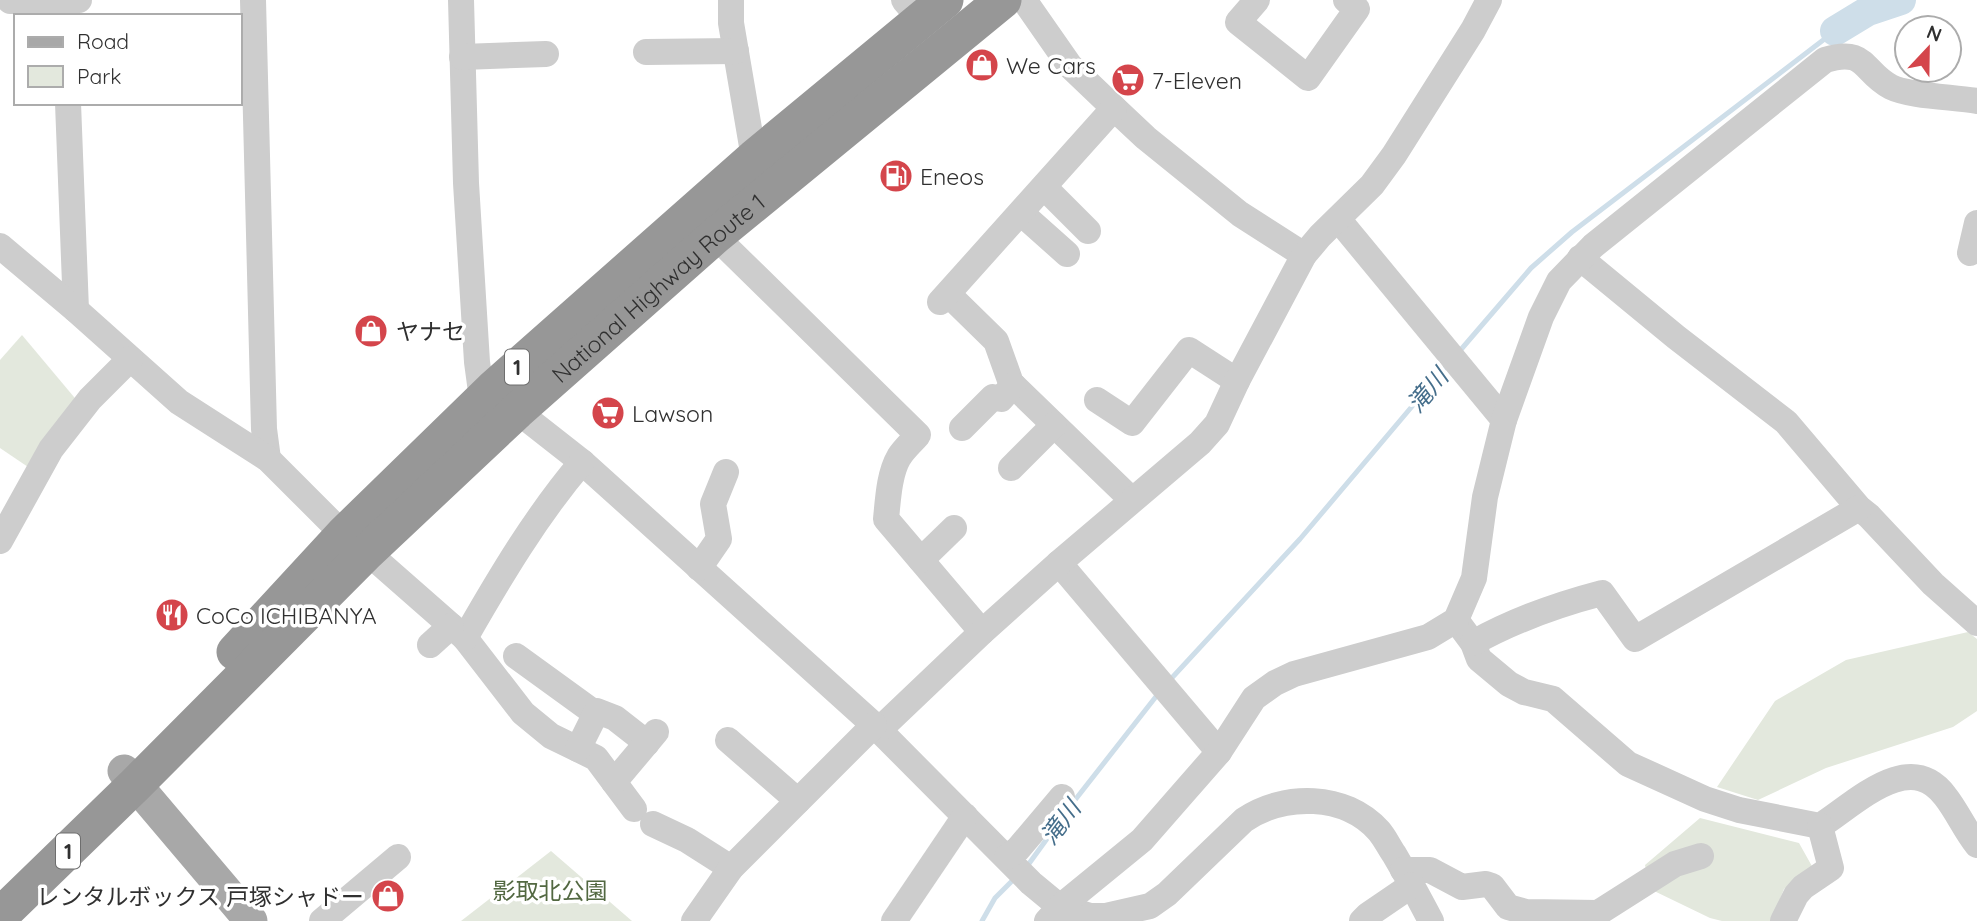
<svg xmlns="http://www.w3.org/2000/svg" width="1977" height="921" font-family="Quicksand,'Noto Sans JP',sans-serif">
	<rect width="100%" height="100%" fill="#fff"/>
	<g fill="#e3e8dd">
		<polygon points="22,335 79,403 31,469 0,448 0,360"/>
		<polygon points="1968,632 1977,639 1977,711 1953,727 1826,768 1758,800 1717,787 1775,701 1846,660"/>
		<polygon points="1700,818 1799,843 1813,868 1784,889 1771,921 1722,921 1710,918 1650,889 1645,865"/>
		<polygon points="551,851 632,921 461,921"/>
	</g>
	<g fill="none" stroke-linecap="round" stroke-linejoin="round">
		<g stroke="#cedee9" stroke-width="5">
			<polyline points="1458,353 1531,268 1572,232 1835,31"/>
			<polyline points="1169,681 1300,539 1447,365"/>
			<polyline points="1028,865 1075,800 1158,694"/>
			<polyline points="982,921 995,898 1014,879"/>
		</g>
		<polyline stroke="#cedee9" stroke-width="30" points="1835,31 1868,11 1901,0"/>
		<g stroke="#cdcdcd" stroke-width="26">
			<polyline points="253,0 264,429 268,459"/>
			<polyline points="461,0 466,183 477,362 482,399"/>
			<polyline points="731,0 731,23 754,158"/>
			<polyline points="904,0 921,20"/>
			<polyline points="1024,0 1070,66 1114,108 1146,138 1240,214 1304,255"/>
			<polyline points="1257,0 1238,22 1308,78 1357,9 1346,0"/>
			<polyline points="10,1 79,0"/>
			<polyline points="646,52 736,51"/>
			<polyline points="462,57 546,54"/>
			<polyline points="68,103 76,310"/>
			<polyline points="1044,187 1088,231"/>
			<polyline points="1021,213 1067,254"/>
			<polyline points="1338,219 1504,420"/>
			<path d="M715 236 918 435C912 442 904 449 899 457 889 474 888 500 886 519L982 632"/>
			<polyline points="0,246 76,310 179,402 268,459 356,547"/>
			<polyline points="1970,253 1977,223"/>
			<polyline points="1580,258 1676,337 1786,422 1859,508 1869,516 1933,584 1977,623"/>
			<polyline points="948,294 996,341 1011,383 1132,500"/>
			<polyline points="940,302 1114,108"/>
			<path d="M506 399 517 411 582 462 874 725 1031 883 1060 907 1090 916H1106L1150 906 1167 894 1244 820C1284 793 1345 793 1379 831 1385 838 1389 847 1394 854 1407 876 1419 898 1431 921"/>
			<polyline points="1097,400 1132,423 1189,350 1237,381"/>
			<polyline points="962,428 993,397 1001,399 1013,385"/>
			<polyline points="1011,468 1054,425"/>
			<polyline points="0,541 51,449 90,399 130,359"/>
			<polyline points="367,552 465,638 523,713 551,736 596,758 634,809"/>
			<polyline points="921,560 954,528"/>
			<polyline points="1059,563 1219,752"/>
			<polyline points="699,568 719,539 713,504 726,472"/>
			<path d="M1456 620 1473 643 1479 659 1509 684 1524 692 1553 699 1628 764 1705 799 1739 810 1820 826C1855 804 1909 748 1945 796 1957 811 1965 830 1977 845"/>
			<path d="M465 638C500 577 536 516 582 462"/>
			<path d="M1473 643C1514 620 1556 605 1602 593L1635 639 1859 508"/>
			<polyline points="430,645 451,626"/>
			<polyline points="516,656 596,714"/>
			<polyline points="879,730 982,632 1059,563 1200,443 1217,424 1237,381 1304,255 1320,236 1372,185 1394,155 1473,30 1489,0"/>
			<polyline points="728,740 798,801"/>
			<polyline points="578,749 597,711 615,718 647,743"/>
			<polyline points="614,782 656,732"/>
			<polyline points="653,824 687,840 731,868"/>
			<polyline points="1007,857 1018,849 1062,797"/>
			<polyline points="1403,870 1430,870 1462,887 1486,884 1492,886 1508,907 1526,912 1598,913 1675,864 1701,856"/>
			<polyline points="322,921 398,857"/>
			<polyline points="694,921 731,868 874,725"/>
			<polyline points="894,921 965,816"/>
			<path d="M1047 921 1060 907 1142 840 1219 752 1254 698 1275 683 1294 674 1428 637 1456 620 1474 578 1485 497 1504 420 1541 317 1559 281 1593 246 1825 60C1867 47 1862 72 1891 87 1909 96 1954 97 1977 101"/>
			<polyline points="1362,921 1368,915 1412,885"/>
			<polyline points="1783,921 1796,895 1803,887 1831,868 1820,826"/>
		</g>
		<polyline stroke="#a8a8a8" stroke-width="33" points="124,771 251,921"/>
		<g stroke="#979797" stroke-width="37">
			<polyline points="235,652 344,534 495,387 754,158 945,0"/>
			<path id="s1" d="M0 916 135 785 367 552 517 411 715 236 1003 0"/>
		</g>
	</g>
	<defs>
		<symbol id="shop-disc" viewBox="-11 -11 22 22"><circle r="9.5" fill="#d4454b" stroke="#fff"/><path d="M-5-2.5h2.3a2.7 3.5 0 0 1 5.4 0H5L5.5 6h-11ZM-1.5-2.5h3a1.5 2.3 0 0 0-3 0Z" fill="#fff"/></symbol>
		<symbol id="supermarket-disc" viewBox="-11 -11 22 22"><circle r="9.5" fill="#d4454b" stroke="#fff"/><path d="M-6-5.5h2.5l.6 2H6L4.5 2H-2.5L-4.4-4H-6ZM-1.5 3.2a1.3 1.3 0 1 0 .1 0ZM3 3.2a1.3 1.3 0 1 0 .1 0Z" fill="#fff"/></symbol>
		<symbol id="fuel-disc" viewBox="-11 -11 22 22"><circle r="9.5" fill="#d4454b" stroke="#fff"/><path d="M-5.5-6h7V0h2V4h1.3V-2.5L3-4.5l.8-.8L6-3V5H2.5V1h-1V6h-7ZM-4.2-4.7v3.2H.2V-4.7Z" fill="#fff"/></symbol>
		<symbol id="restaurant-disc" viewBox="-11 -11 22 22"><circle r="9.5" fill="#d4454b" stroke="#fff"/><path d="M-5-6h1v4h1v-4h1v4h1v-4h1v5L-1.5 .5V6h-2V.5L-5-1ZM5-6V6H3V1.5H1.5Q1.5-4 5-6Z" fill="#fff"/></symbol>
	</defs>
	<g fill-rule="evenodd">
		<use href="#shop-disc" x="963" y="46" width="38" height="38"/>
		<use href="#supermarket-disc" x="1109" y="61" width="38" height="38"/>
		<use href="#fuel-disc" x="877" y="157" width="38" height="38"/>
		<use href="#shop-disc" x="352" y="312" width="38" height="38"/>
		<use href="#supermarket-disc" x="589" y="394" width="38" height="38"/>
		<use href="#restaurant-disc" x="153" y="596" width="38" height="38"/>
		<use href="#shop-disc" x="369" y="877" width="38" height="38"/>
	</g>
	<g text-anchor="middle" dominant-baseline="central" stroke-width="7" stroke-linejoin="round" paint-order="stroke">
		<g fill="#fff" stroke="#6e6e6e" stroke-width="2">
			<rect x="505" y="349.5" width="24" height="35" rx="5"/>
			<rect x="56" y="833.5" width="24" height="35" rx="5"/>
		</g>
		<g font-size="21" font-weight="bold" fill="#303030">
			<text x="517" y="367">1</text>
			<text x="68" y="851">1</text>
		</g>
		<g font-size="23" fill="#303030" stroke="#fff" text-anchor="start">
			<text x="1006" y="65">We Cars</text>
			<text x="1152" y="80">7-Eleven</text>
			<text x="920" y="176">Eneos</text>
			<text x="396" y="331">ヤナセ</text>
			<text x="632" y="413">Lawson</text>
			<text x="196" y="615">CoCo ICHIBANYA</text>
			<text x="364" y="896" text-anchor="end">レンタルボックス 戸塚シャドー</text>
		</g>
		<g font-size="23" fill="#303030" stroke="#fff">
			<text stroke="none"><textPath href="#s1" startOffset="910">National Highway Route 1</textPath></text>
		</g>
		<g font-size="23" fill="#526841" stroke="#fff">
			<text x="550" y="890">影取北公園</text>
		</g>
		<g font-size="24" font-style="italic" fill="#456e8b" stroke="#fff">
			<text transform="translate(1427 390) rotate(-50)">滝川</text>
			<text transform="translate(1060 822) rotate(-53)">滝川</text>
		</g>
	</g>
	<rect x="14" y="14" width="228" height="91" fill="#ffffff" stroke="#acacac" stroke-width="2"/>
	<rect x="28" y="37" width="35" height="10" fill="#a8a8a8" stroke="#acacac" stroke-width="2"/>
	<text x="77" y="49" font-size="21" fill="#303030">Road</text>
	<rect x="28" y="66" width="35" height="21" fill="#e3e8dd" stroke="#acacac" stroke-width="2"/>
	<text x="77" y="84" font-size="21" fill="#303030">Park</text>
	<g transform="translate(1928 49) rotate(22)"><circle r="33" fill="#ffffff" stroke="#acacac" stroke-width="2"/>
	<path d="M0-5L12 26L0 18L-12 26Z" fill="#d4454b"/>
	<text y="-10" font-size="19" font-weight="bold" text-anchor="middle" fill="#303030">N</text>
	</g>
</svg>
